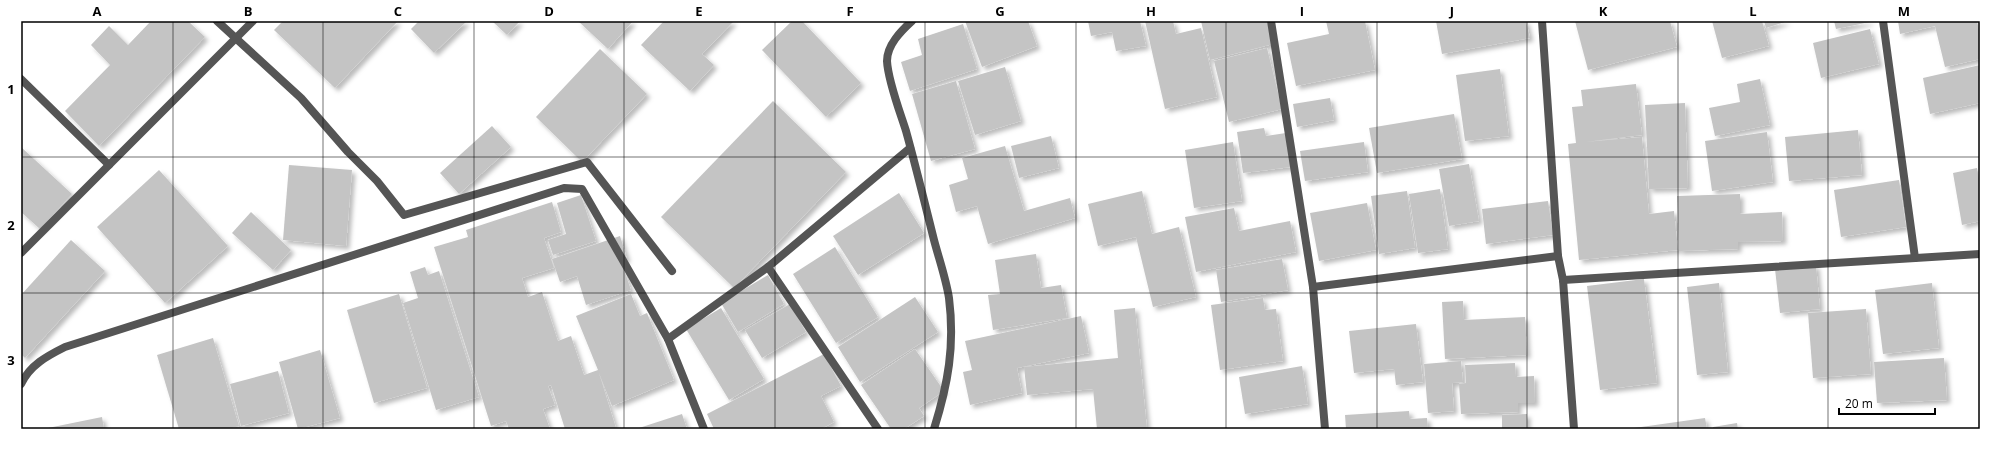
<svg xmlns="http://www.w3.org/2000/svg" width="2001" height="450" font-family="'Open Sans',sans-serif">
	<defs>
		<filter id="shadow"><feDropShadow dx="3.5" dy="3.5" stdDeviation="2" flood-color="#0004"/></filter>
	</defs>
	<rect width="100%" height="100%" fill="#fff"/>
	<g fill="#c4c4c4" filter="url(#shadow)">
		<polygon points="151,21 188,21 205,37 99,146 65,111 110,65 91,45 109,26 128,45"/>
		<polygon points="283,21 398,21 335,88 274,30"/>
		<polygon points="419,21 467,21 434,53 411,29"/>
		<polygon points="492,21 520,21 507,35"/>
		<polygon points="578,21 633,21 608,49"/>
		<polygon points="664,21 734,21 702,54 714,65 690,91 641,45"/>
		<polygon points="792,21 802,21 861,83 826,117 762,50"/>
		<polygon points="965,21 1028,21 1037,46 982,67"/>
		<polygon points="1088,21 1140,21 1146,46 1116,51 1112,32 1091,36"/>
		<polygon points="1145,21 1173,21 1176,34 1201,28 1217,97 1165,109"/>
		<polygon points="1201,21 1267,21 1273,44 1210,60"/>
		<polygon points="1326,21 1365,21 1375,70 1296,86 1287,43 1329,34"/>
		<polygon points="1436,21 1526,21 1530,38 1442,54"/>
		<polygon points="1575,21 1670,21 1677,47 1588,70"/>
		<polygon points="1712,21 1762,21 1769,46 1722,58"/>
		<polygon points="1764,21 1788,21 1766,28"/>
		<polygon points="1834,21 1870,21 1870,22 1836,29"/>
		<polygon points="1898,21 1977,21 1980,34 1980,59 1945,67 1935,26 1900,34"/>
		<polygon points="963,24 977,69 910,91 901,62 922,55 918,39"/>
		<polygon points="1870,29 1879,64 1821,78 1813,43"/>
		<polygon points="1267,48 1282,109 1229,122 1214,61"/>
		<polygon points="600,49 647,94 582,162 536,117"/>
		<polygon points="1980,65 1980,103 1930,114 1923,78"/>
		<polygon points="1005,67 1021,121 975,135 958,81"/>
		<polygon points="1500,69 1509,136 1465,141 1456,75"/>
		<polygon points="1760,79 1770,125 1715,136 1709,108 1740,102 1737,84"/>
		<polygon points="956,81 975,149 931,161 912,94"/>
		<polygon points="1636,84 1642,135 1585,142 1642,137 1649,214 1674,211 1678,250 1579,260 1568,144 1576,143 1572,107 1583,106 1581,90"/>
		<polygon points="1330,98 1334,120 1297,127 1293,104"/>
		<polygon points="773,101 846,172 734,288 661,217"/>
		<polygon points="1685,103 1688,188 1649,189 1645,105"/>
		<polygon points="1454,114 1462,159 1377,173 1369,128"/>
		<polygon points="492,126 511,147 459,194 440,173"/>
		<polygon points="1264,128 1266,136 1286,133 1291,167 1243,173 1237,132"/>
		<polygon points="1858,130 1862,175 1789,181 1785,137"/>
		<polygon points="1767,132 1773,182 1712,191 1705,141"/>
		<polygon points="1051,136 1059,168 1019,178 1011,146"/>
		<polygon points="1233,142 1242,201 1194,208 1185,150"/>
		<polygon points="1364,142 1368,172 1305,181 1300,151"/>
		<polygon points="1005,146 1024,211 1070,198 1075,218 988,244 977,206 956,212 949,185 968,179 962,158"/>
		<polygon points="21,147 72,194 40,229 21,212"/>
		<polygon points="1469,164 1479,221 1449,226 1439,169"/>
		<polygon points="289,165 352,170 346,246 283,240"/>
		<polygon points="1977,168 1980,183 1980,221 1962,225 1953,173"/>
		<polygon points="159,170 228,246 165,303 97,227"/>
		<polygon points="1899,180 1906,227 1841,237 1834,190"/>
		<polygon points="1440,189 1448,249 1418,253 1409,194"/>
		<polygon points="1142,191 1152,234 1179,227 1196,297 1153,307 1136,237 1098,246 1088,204"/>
		<polygon points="1407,191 1415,248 1379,254 1371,196"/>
		<polygon points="899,193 924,233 858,275 833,236"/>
		<polygon points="1740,194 1740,214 1782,212 1783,241 1738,242 1738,249 1679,251 1677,196"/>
		<polygon points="581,195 596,241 553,255 548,240 566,234 557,203"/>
		<polygon points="1548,201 1553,235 1486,244 1482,209"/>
		<polygon points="552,202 561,232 544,238 554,268 522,278 528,297 542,292 558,341 571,336 584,375 598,370 576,316 631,294 640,316 647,313 674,380 612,406 599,373 616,428 613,429 565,429 551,385 548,386 555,405 543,409 550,429 509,429 506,421 491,426 434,247 468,237 466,230"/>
		<polygon points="1367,203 1376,250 1319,261 1310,213"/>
		<polygon points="1234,208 1239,231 1290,221 1296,252 1196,272 1185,217"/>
		<polygon points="251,212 291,250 273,270 232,233"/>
		<polygon points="620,236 627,259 621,261 631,290 586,305 577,276 560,282 552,259"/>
		<polygon points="71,240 105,271 25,358 21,354 21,295"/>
		<polygon points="835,247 878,317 836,343 793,274"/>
		<polygon points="1036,254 1041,288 1061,285 1067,318 993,330 988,295 1000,294 995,260"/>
		<polygon points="1282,259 1288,290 1221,302 1216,270"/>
		<polygon points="1816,265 1820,309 1780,313 1775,269"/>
		<polygon points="425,267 428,275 439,271 479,397 436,410 403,303 418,298 410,272"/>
		<polygon points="768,275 784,304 738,332 721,303"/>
		<polygon points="1644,279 1657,383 1600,390 1587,286"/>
		<polygon points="1719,283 1728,372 1697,375 1687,287"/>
		<polygon points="1932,283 1939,348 1883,354 1875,290"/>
		<polygon points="399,294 427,388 374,403 347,310"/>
		<polygon points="915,297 938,332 860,382 838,347"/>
		<polygon points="1263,298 1265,310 1276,309 1283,361 1220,370 1211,305"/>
		<polygon points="1463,301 1464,320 1525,317 1527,355 1445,359 1442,302"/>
		<polygon points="790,304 806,332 762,358 745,330"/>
		<polygon points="721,308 764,379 729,400 686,329"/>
		<polygon points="1135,308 1147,429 1097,429 1093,389 1027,395 1024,367 1118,358 1114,310"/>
		<polygon points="1866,309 1871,374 1813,378 1808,313"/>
		<polygon points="1081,316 1089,353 1017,368 1022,393 970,405 963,372 972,370 965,341"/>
		<polygon points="1416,324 1423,382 1396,385 1394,369 1354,373 1349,331"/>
		<polygon points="213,338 239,426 228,429 179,429 157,355"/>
		<polygon points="915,349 944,391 919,408 924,416 904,429 891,429 861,385"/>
		<polygon points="320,350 340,418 298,429 279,362"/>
		<polygon points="824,354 841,386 821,396 834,422 821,429 714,429 707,414"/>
		<polygon points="1944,358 1947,400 1877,403 1874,362"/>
		<polygon points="1461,361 1463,382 1452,383 1454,411 1428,413 1424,364"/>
		<polygon points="1515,363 1516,377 1534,376 1535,403 1518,403 1518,412 1461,414 1459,384 1466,383 1465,365"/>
		<polygon points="1302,366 1308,404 1245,414 1239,377"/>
		<polygon points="278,371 289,413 241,426 230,384"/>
		<polygon points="1409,411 1410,419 1427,418 1428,429 1346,429 1345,415"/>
		<polygon points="682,414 687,429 636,429"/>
		<polygon points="1527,414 1527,429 1502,429 1502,415"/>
		<polygon points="102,417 104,429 48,429 48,428"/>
		<polygon points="1705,418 1707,429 1635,429 1634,428"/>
		<polygon points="1737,423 1738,429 1713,429 1713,427"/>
	</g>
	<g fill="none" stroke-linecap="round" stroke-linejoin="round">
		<g stroke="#555" stroke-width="8">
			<polyline points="217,21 301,98 348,152 377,181 404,215 587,162 672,271"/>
			<polyline points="21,79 109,165"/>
			<polyline points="21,253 253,21"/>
		</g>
		<g stroke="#555" stroke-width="8">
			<path d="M912 21C901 31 887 45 887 61 888 81 900 112 906 131 916 167 925 204 934 240 939 259 946 279 949 298 955 346 948 384 934 429"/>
			<polyline points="1271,21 1313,287 1325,429"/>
			<polyline points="1542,21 1558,256 1563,280 1574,429"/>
			<polyline points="1883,21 1915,258"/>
			<polyline points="768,267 878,429"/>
			<polyline points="1563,280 1980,254"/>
			<polyline points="1313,287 1558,256"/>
			<path d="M21 384C30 365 47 356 65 347L564 188 582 189 668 339"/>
			<polyline points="704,429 668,339 768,267 910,148"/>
		</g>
	</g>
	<path fill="none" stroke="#000" stroke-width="1" stroke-opacity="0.55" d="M173 21V429M323 21V429M474 21V429M624 21V429M775 21V429M925 21V429M1076 21V429M1226 21V429M1377 21V429M1527 21V429M1678 21V429M1828 21V429M21 157H1980M21 293H1980"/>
	<rect width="2001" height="450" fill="none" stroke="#ffffff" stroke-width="44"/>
	<path d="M1839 408v6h96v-6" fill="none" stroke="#000000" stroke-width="2"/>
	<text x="1845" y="408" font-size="12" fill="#000000" stroke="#ffffff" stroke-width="3" paint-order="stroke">20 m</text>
	<rect x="22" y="22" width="1957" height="406" fill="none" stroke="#000" stroke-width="1.5"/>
	<g font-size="13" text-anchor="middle" font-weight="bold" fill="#000">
		<text x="97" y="16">A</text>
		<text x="248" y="16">B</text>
		<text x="398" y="16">C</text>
		<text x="549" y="16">D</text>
		<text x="699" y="16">E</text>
		<text x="850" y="16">F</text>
		<text x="1000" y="16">G</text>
		<text x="1151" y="16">H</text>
		<text x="1302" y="16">I</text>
		<text x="1452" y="16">J</text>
		<text x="1603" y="16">K</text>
		<text x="1753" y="16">L</text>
		<text x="1904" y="16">M</text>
		<text x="11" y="94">1</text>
		<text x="11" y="230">2</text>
		<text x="11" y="365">3</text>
	</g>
</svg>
